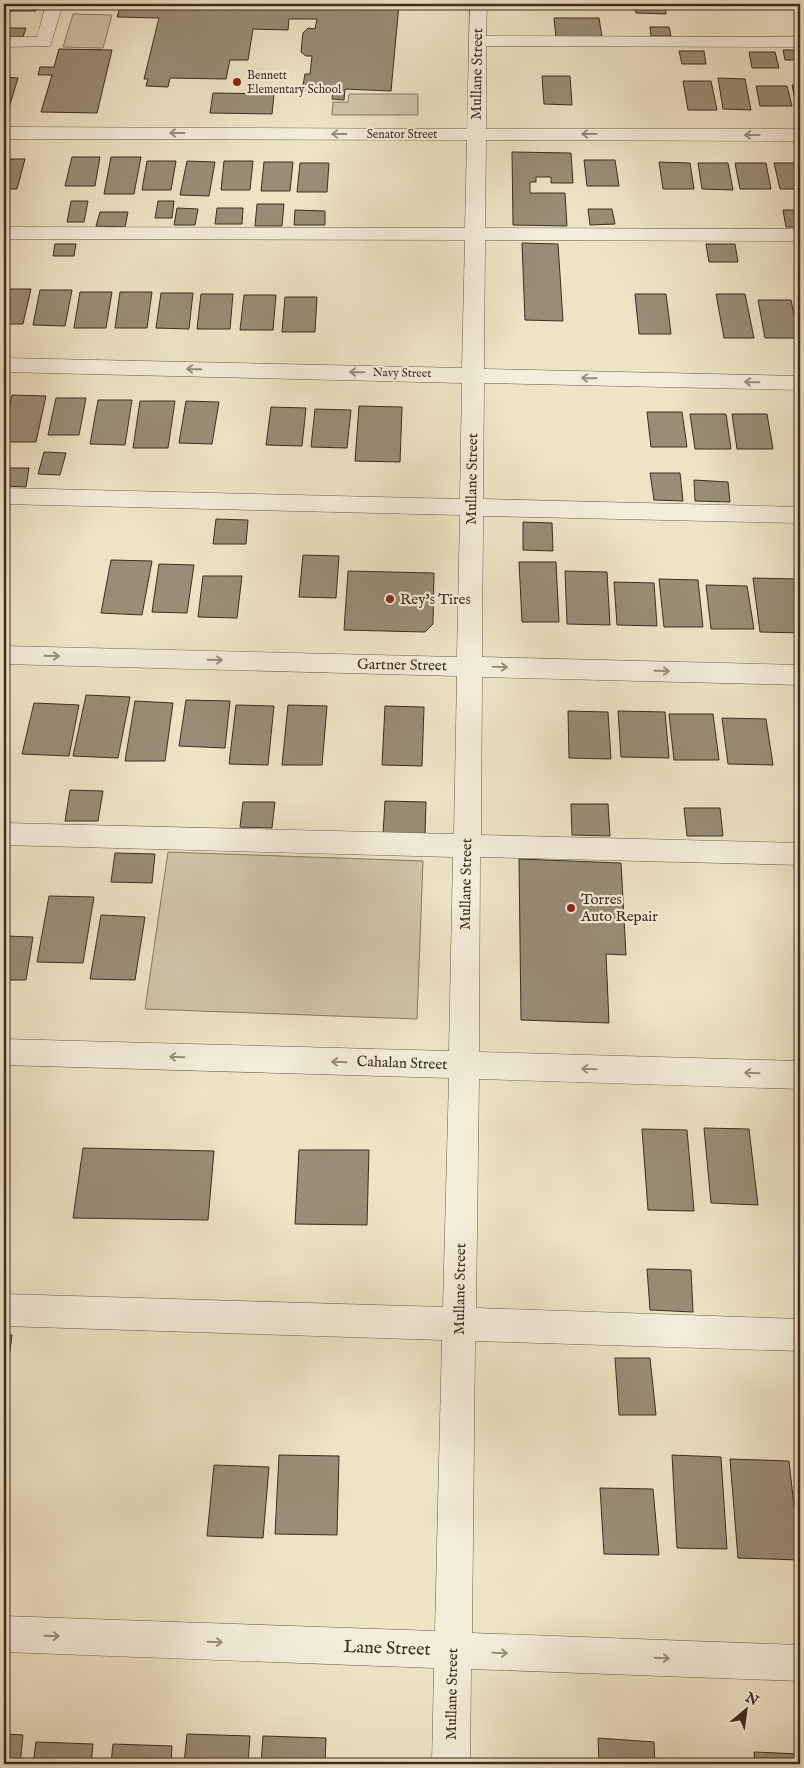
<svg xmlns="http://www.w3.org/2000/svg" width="804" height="1768" font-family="'IM FELL English',serif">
	<rect width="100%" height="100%" fill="#ede4c6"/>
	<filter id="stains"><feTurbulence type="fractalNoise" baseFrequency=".004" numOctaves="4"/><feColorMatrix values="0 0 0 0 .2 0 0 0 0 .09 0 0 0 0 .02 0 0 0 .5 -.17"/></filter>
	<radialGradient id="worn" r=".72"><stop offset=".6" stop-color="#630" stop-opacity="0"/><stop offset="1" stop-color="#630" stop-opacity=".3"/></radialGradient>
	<g fill="#cfc5aa" stroke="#857a64">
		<polygon points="73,14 112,15 103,48 63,47"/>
		<polygon points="349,94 418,94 418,115 332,115 333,102 348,102"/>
		<polygon points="168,852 423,861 417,1019 145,1009"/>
	</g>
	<g fill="#988d76" stroke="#3b2e1f">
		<polygon points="11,4 38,4 36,11 9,11"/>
		<polygon points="121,4 399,4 391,91 345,89 344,100 332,99 333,91 302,90 305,74 310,74 312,56 306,56 301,52 303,33 308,28 315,29 317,19 289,19 288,30 253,29 248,60 230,60 226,79 170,78 168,87 146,86 148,79 144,79 159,18 117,17"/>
		<polygon points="569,4 596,4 597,7 569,7"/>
		<polygon points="635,4 665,4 666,14 636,13"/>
		<polygon points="738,4 768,4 769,8 739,8"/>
		<polygon points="554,18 599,18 602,37 556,37"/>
		<polygon points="650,27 669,27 671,36 651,36"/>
		<polygon points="8,28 26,28 23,37 6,37"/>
		<polygon points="59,49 112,50 97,113 41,112 52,75 38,75 40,67 54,67"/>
		<polygon points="783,50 800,50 800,60 785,60"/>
		<polygon points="679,51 704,51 706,64 682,64"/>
		<polygon points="749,52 775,52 779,68 752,68"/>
		<polygon points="542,76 570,76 572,105 544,104"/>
		<polygon points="4,77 18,78 8,111 4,111"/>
		<polygon points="718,78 745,79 751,110 723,109"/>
		<polygon points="683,81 711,81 717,110 688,110"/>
		<polygon points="792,85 800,85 800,110 797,110"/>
		<polygon points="756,86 787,86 792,106 760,106"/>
		<polygon points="213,93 274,94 272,114 210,113"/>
		<polygon points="512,152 571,153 573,183 551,183 551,177 536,177 536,182 530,182 530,193 565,193 567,226 513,225"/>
		<polygon points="72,157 100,157 95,186 65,186"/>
		<polygon points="111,157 141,157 134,194 104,194"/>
		<polygon points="4,159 25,159 17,189 4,189"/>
		<polygon points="584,160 615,160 619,186 587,186"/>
		<polygon points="147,161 176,161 171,190 142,190"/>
		<polygon points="187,161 215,162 209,196 180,195"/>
		<polygon points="224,161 253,161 250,190 221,190"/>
		<polygon points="264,162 293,162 290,191 261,191"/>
		<polygon points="659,162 690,163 694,189 663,189"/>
		<polygon points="300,163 329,163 327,192 297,192"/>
		<polygon points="698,163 728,163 733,190 702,189"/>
		<polygon points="735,163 766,163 771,189 740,189"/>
		<polygon points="774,163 800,163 800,189 780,189"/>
		<polygon points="71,201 88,201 84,222 67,222"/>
		<polygon points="158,201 174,201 172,218 155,218"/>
		<polygon points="257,204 284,204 282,226 255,226"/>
		<polygon points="177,208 198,209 195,225 174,225"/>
		<polygon points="217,208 243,208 242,224 215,224"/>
		<polygon points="588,209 612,209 615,224 590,225"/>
		<polygon points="295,210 325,211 325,225 294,225"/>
		<polygon points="783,210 800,210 800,227 786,227"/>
		<polygon points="100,212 128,212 125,227 96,226"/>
		<polygon points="522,243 558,244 563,321 525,320"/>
		<polygon points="55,244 76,244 74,256 53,256"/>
		<polygon points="706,244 735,244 738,262 709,262"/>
		<polygon points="4,289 31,289 23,324 4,324"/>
		<polygon points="40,290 72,290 65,326 33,325"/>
		<polygon points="80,292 112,292 106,328 74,328"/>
		<polygon points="120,292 152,292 147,328 115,328"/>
		<polygon points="161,293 193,293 189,329 156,328"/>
		<polygon points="201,294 233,294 230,329 197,329"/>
		<polygon points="635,294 666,294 671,334 639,334"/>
		<polygon points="716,294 745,294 754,338 724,338"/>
		<polygon points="244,295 276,295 273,330 240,330"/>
		<polygon points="285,297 317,297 315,332 282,332"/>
		<polygon points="758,300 791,300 799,338 765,338"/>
		<polygon points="12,395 46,396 36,442 4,442 4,431"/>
		<polygon points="56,398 86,398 79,435 48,435"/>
		<polygon points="98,400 132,400 125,445 90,444"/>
		<polygon points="140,401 175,401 168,448 133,448"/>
		<polygon points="186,401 219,402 212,444 179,443"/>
		<polygon points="359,406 402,407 400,462 355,461"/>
		<polygon points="271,407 306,408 302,446 266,445"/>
		<polygon points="315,409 351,410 347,448 311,447"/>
		<polygon points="647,412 682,412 687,447 651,447"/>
		<polygon points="690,414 726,414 731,449 695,449"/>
		<polygon points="732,414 767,414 773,449 737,449"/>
		<polygon points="44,452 66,453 60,475 38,474"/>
		<polygon points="4,468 29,468 26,487 4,486"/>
		<polygon points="650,473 680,473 683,501 654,500"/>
		<polygon points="694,480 728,482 730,502 695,501"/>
		<polygon points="216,519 248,520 246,544 213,544"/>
		<polygon points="523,522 552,523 553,551 523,550"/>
		<polygon points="303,555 339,556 336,598 299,597"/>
		<polygon points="111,560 152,561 142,615 101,613"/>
		<polygon points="519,562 556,562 559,622 522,622"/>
		<polygon points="159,564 194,565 187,613 152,612"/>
		<polygon points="348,571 434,573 433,624 425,632 344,630"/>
		<polygon points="565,571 607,572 610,625 567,624"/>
		<polygon points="203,576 242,576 237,618 198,617"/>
		<polygon points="753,578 796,579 800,608 800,633 760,632"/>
		<polygon points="659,579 698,580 703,627 664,627"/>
		<polygon points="614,582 654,583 657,626 617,625"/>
		<polygon points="706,585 747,586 754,629 711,629"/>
		<polygon points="86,695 130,697 118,758 73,756"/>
		<polygon points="186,700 230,701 225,748 179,746"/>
		<polygon points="135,701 173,703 165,761 125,761"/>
		<polygon points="34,703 79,705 69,756 22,754"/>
		<polygon points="236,705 274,706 268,765 229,764"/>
		<polygon points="288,705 327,706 322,765 282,765"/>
		<polygon points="385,706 424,707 422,766 382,765"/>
		<polygon points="568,711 608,712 611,759 569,758"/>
		<polygon points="618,711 665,712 669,758 621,757"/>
		<polygon points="669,714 713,714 719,760 674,760"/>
		<polygon points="722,718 766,719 773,765 728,764"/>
		<polygon points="70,790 103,791 98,821 65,821"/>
		<polygon points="385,801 426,802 425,834 383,834"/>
		<polygon points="243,802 275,802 272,828 240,827"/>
		<polygon points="571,804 608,804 610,836 572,835"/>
		<polygon points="684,808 720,808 723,836 687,836"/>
		<polygon points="115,853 155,854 152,883 111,882"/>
		<polygon points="519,859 621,863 626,955 606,954 609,1023 521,1020"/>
		<polygon points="49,896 94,897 83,963 37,962"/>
		<polygon points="101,915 145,917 135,980 90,979"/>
		<polygon points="4,936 33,937 26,980 8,980 6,989 4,989"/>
		<polygon points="704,1128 749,1129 758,1205 711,1203"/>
		<polygon points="642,1129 687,1130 694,1211 648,1210"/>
		<polygon points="83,1148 214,1151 208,1220 73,1218"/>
		<polygon points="299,1150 369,1150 367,1225 295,1224"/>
		<polygon points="647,1269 691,1270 693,1312 650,1310"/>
		<polygon points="4,1335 12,1335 7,1374 4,1373"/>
		<polygon points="615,1358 650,1358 656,1415 619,1415"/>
		<polygon points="279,1455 339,1456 337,1535 275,1534"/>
		<polygon points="672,1455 721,1457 727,1549 677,1548"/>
		<polygon points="730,1459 789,1461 800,1560 738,1558"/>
		<polygon points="214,1465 269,1467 263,1538 207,1536"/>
		<polygon points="600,1488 653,1489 659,1555 604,1554"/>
		<polygon points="4,1734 23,1735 20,1764 4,1764"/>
		<polygon points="187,1734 250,1736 248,1764 184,1764"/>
		<polygon points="263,1736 326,1738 325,1764 261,1764"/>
		<polygon points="598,1738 654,1742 655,1764 599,1764"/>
		<polygon points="36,1742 93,1744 91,1764 33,1764"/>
		<polygon points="113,1744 172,1746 171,1764 111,1764"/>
		<polygon points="754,1752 800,1754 800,1764 755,1764"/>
	</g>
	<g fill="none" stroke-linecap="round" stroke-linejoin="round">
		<defs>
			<g id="minor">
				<polygon points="46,4 63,4 50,46 4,47 4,37 37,37"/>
				<polygon points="470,4 487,4 486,36 800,37 800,47 486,46 486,129 800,129 800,141 486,140 485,228 800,229 800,241 485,240 484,369 800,376 800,390 484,383 483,499 800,507 800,523 483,516 482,657 800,665 800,685 482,677 481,835 800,843 800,865 480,857 479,1052 800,1061 800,1089 479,1079 476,1308 800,1319 800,1351 475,1341 472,1633 800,1645 800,1681 471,1669 470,1764 432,1764 434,1668 4,1652 4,1616 435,1631 442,1340 4,1326 4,1294 443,1307 449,1078 4,1065 4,1039 449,1051 453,857 4,845 4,823 454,834 457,676 4,664 4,646 457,657 460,515 4,504 4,488 460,499 462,383 4,372 4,358 462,368 465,240 4,239 4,227 465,228 467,140 4,139 4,127 467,129"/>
			</g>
		</defs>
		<use href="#minor" stroke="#685c49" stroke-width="1"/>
		<use href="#minor" fill="#f3edda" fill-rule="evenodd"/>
	</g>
	<defs><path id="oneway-shaft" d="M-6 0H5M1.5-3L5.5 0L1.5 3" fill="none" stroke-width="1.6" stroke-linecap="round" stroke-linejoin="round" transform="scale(1.25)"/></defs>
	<g stroke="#978e7c">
		<use href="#oneway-shaft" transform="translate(177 133) rotate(-180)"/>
		<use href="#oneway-shaft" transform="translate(339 134) rotate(-180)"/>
		<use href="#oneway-shaft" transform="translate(589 134) rotate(-180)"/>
		<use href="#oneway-shaft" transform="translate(752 135) rotate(-180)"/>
		<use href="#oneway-shaft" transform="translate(194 369) rotate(-179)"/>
		<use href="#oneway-shaft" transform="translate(357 372) rotate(-179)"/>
		<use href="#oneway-shaft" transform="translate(589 378) rotate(-179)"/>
		<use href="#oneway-shaft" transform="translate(752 382) rotate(-179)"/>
		<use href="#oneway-shaft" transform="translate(52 656) rotate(1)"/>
		<use href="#oneway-shaft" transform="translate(215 660) rotate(1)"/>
		<use href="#oneway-shaft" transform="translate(500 667) rotate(1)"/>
		<use href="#oneway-shaft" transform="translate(662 671) rotate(1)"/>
		<use href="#oneway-shaft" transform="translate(177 1057) rotate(-178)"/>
		<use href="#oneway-shaft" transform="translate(339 1062) rotate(-178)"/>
		<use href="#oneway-shaft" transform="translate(589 1069) rotate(-178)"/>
		<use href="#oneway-shaft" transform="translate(752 1073) rotate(-178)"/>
		<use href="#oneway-shaft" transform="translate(52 1636) rotate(2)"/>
		<use href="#oneway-shaft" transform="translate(215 1642) rotate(2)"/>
		<use href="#oneway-shaft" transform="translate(500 1653) rotate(2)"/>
		<use href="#oneway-shaft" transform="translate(662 1658) rotate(2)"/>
	</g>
	<g fill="#8f2418" stroke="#f3edda" stroke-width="2">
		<circle cx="237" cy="82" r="5"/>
		<circle cx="390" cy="599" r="5"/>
		<circle cx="571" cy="908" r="5"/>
	</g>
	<g text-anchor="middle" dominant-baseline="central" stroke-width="4.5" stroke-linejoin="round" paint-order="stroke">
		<g font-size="12" fill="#3b2e1f" stroke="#f3edda" text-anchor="start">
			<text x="247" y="75">Bennett<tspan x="247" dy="14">Elementary School</tspan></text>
		</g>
		<g font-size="12" fill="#3b2e1f" stroke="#f3edda">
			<text x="402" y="134">Senator Street</text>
			<text transform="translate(402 373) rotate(1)">Navy Street</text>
		</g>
		<g font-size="15" fill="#3b2e1f" stroke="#f3edda">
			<text transform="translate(477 74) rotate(-89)">Mullane Street</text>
			<text transform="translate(472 479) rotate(-89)">Mullane Street</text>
			<text transform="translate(402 665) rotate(1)">Gartner Street</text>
			<text transform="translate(466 884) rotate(-89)">Mullane Street</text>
			<text transform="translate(402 1063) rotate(2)">Cahalan Street</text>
			<text transform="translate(460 1289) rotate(-89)">Mullane Street</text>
			<text transform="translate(452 1694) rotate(-89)">Mullane Street</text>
		</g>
		<g font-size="15" fill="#3b2e1f" stroke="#f3edda" text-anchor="start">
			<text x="400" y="599">Rey's Tires</text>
			<text x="581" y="899">Torres<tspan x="581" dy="17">Auto Repair</tspan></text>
		</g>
		<g font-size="18" fill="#3b2e1f" stroke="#f3edda">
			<text transform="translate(387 1649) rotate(2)">Lane Street</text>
		</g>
	</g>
	<rect width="804" height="1768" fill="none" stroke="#ede4c6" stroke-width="20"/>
	<rect x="5" y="5" width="794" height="1758" fill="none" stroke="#3b2e1f" stroke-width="2.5"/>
	<rect x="10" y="10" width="784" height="1748" fill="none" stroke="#3b2e1f"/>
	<g transform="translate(746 1710) rotate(29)" stroke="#f3edda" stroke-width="4" paint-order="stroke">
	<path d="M0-4L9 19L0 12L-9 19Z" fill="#3b2e1f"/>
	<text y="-8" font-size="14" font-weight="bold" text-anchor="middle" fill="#3b2e1f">N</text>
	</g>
	<rect width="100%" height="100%" filter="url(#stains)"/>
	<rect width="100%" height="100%" fill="url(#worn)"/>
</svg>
